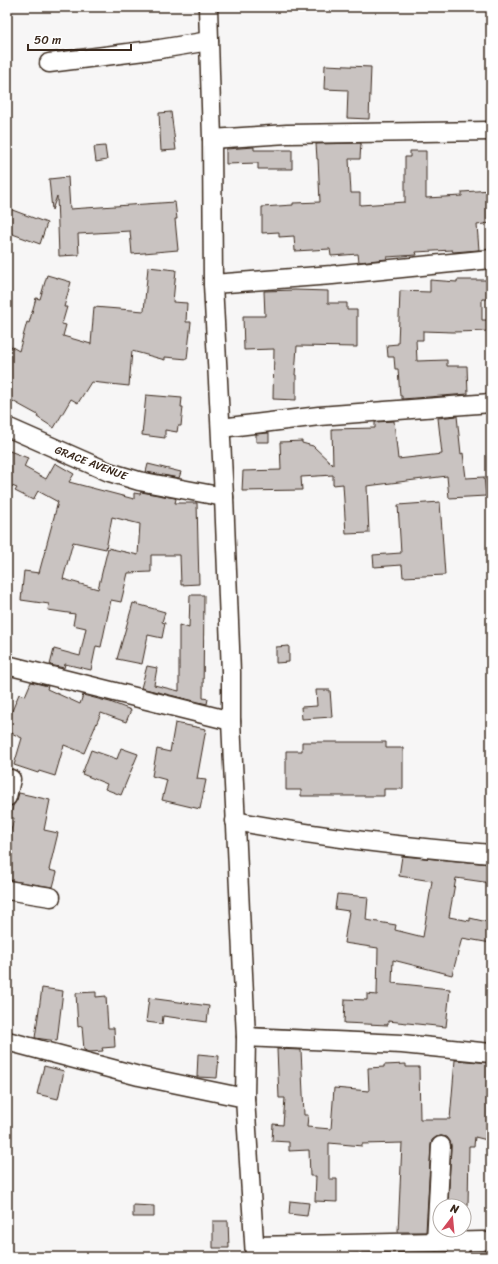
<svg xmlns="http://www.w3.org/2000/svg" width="498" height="1264" font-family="Sriracha,sans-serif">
	<rect width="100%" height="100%" fill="#f7f6f6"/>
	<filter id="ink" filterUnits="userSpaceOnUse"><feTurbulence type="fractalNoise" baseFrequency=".025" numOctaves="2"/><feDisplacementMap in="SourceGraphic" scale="8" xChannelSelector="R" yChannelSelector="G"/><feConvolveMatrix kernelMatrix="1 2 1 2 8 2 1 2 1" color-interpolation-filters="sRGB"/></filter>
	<g filter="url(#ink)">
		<g fill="#c9c3c1" stroke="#3b2a1e" fill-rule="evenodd">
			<polygon points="325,65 371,67 369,119 347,118 348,90 324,89"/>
			<polygon points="171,112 176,150 161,151 159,113"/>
			<polygon points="361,143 360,159 349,159 351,193 360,193 360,205 405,202 405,157 410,157 410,151 426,151 426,198 462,196 462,192 491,190 491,223 477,225 479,250 453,252 452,250 416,252 417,255 387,257 387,259 359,262 358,254 331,256 330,249 295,251 294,236 279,237 279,232 262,233 262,207 293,205 293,203 320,202 318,159 317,159 316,144"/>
			<polygon points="105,146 107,160 96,162 94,147"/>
			<polygon points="254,147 254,150 292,150 292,169 258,169 258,163 226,164 226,149"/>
			<polygon points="68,177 70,209 175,202 177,219 175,219 178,250 132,254 130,231 78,234 79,255 59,256 57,196 52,210 49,179"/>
			<polygon points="7,208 47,223 40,244 7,232"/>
			<polygon points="148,267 176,270 173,302 187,303 186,322 191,322 187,359 165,357 165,360 132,351 129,386 91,382 78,403 71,399 54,428 37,417 38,415 7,398 7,344 19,351 27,322 29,323 36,298 40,299 47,275 71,282 64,307 67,307 62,324 66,325 63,336 91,344 94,307 144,311"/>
			<polygon points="430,280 457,282 457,280 491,280 491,299 482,299 482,320 491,320 491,331 453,332 423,331 423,340 416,340 417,361 447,360 447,366 467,366 468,394 402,399 402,396 400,396 398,369 395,369 394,357 388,357 387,345 398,344 400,291 430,292"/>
			<polygon points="295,290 328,291 328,303 347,303 347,310 357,310 357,347 297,346 295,375 296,375 296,400 273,399 274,349 244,350 243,316 265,316 264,291"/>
			<polygon points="146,395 182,398 181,407 183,407 181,426 178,426 177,432 165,430 165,438 142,435"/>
			<polygon points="457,416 461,454 463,453 466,478 484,477 486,496 449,498 447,476 367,486 369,533 346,534 343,484 333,485 333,475 301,477 302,490 242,491 243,471 281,470 280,442 302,441 302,443 313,446 333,465 332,429 375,428 375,422 394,421 398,459 442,454 438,418"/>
			<polygon points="269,433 269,442 256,442 256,434"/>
			<path d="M7 450 28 458 24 467 46 479 55 463 74 474 69 482 134 499V493L140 494 141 492 175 498 176 499 175 503H197L199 584 181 585 180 555H151V572L128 573 121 602 111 600 101 647 96 646 91 670 65 664 64 668 50 665 54 649 80 656 86 628 73 625 75 614 48 610 49 604 21 600 24 571 39 573 58 502 38 491 33 500 15 491 17 488 7 484ZM112 517 140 524 138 555 108 548 98 589 63 579 73 542 106 549Z"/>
			<polygon points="148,464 181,472 179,478 146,472"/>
			<polygon points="440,502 445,575 403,577 402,565 374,567 373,555 401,553 398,505"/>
			<polygon points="190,595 204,595 203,698 208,699 207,704 141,688 147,666 157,668 154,685 179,691 179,625 189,628"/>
			<polygon points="133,603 165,612 162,622 165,623 162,638 148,635 142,664 117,659"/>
			<polygon points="289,646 289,662 276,663 276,647"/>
			<polygon points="31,682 48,686 47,689 80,704 83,695 110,702 131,710 126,722 101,713 84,753 64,745 55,776 39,771 38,773 14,765 22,738 7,731 7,723 19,694 25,696"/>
			<polygon points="316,690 330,690 332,717 302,719 301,707 317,706"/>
			<polygon points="175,723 206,729 197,779 206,780 200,809 162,800 167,780 152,776 157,749 170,752"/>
			<polygon points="302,742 386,742 386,748 403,748 403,789 384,789 384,796 301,796 301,790 286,790 286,751 302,751"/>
			<polygon points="121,748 138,754 121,795 105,789 107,784 82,774 91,750 117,759"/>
			<polygon points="19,793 50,800 44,830 58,833 49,870 57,872 53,887 7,880 7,848 14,818 10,818 13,806 17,800"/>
			<polygon points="402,856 491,864 491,883 456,878 449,917 470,921 470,918 491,923 491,943 462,938 452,975 393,960 392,983 450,989 446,1027 388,1021 388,1025 344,1023 345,999 367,1000 367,994 377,995 378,948 344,943 349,911 335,909 337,894 368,897 366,920 396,925 395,930 423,937 432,881 399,876"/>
			<polygon points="42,988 63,991 57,1041 35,1038"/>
			<polygon points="96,992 96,997 106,996 108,1028 114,1028 115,1047 102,1048 103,1051 90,1052 84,1050 82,1026 78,1027 76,993"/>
			<polygon points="149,998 209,1006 207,1022 163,1016 162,1024 146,1022"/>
			<polygon points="277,1049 301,1050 304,1115 308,1115 307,1127 331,1129 334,1088 369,1091 368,1068 384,1067 384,1065 406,1064 406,1067 419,1067 420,1119 450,1119 455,1060 491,1063 491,1141 475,1137 474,1146 469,1146 468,1206 448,1206 451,1146 450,1141 447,1137 441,1136 436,1137 432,1140 431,1145 426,1232 398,1232 402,1143 362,1144 362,1146 329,1143 329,1179 337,1179 337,1202 315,1201 316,1176 310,1176 309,1150 289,1151 289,1142 272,1141 273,1124 283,1125 285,1098 279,1098"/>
			<polygon points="198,1054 219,1056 217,1078 197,1077"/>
			<polygon points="44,1066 64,1071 58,1099 37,1094"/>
			<polygon points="290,1201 309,1203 307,1216 289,1214"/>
			<polygon points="133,1205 154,1206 154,1217 133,1217"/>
			<polygon points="213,1221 228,1221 229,1248 213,1248"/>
		</g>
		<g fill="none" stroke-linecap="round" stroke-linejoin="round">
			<defs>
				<g id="minor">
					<polyline points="208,7 212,139 213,284 224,497 231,672 231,721 246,1037 245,1098 255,1257"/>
					<polyline points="49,63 160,49 209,41"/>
					<polyline points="212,139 287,134 491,131"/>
					<polyline points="213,284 332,275 491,259"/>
					<polyline points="7,427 109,472 139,481 224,497"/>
					<polyline points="221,428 319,416 491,403"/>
					<polyline points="7,665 231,721"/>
					<polyline points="7,797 11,779"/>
					<path d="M235 821C320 837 405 847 491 854"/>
					<polyline points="7,890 51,897"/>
					<polyline points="246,1037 402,1044 491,1053"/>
					<polyline points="7,1041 139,1076 245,1098"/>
					<polyline points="436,1242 441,1146"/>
					<polyline points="255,1246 483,1241"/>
					<polyline points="456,1257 463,1241"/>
				</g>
			</defs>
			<use href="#minor" stroke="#3b2a1e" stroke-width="21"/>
			<use href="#minor" stroke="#fff" stroke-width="18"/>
		</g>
	</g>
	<g text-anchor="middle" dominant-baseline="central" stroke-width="3" stroke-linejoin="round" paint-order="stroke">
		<g font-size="11" fill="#3b2a1e" stroke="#fff">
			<text transform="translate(91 463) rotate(21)">GRACE AVENUE</text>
		</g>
	</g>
	<rect width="498" height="1264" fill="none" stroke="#fff" stroke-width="24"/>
	<rect x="12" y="12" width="474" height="1240" fill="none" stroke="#3b2a1e" stroke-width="1.5" filter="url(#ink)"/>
	<g transform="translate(452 1218) rotate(16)"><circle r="19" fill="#ffffff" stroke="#b1aaa5"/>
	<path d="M0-3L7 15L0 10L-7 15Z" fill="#d1495b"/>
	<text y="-6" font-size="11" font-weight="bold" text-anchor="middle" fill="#3b2a1e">N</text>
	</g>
	<path d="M28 44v6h103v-6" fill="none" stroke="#3b2a1e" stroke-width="2"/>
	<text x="34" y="44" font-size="12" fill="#3b2a1e" stroke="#ffffff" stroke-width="3" paint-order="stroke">50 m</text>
</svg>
